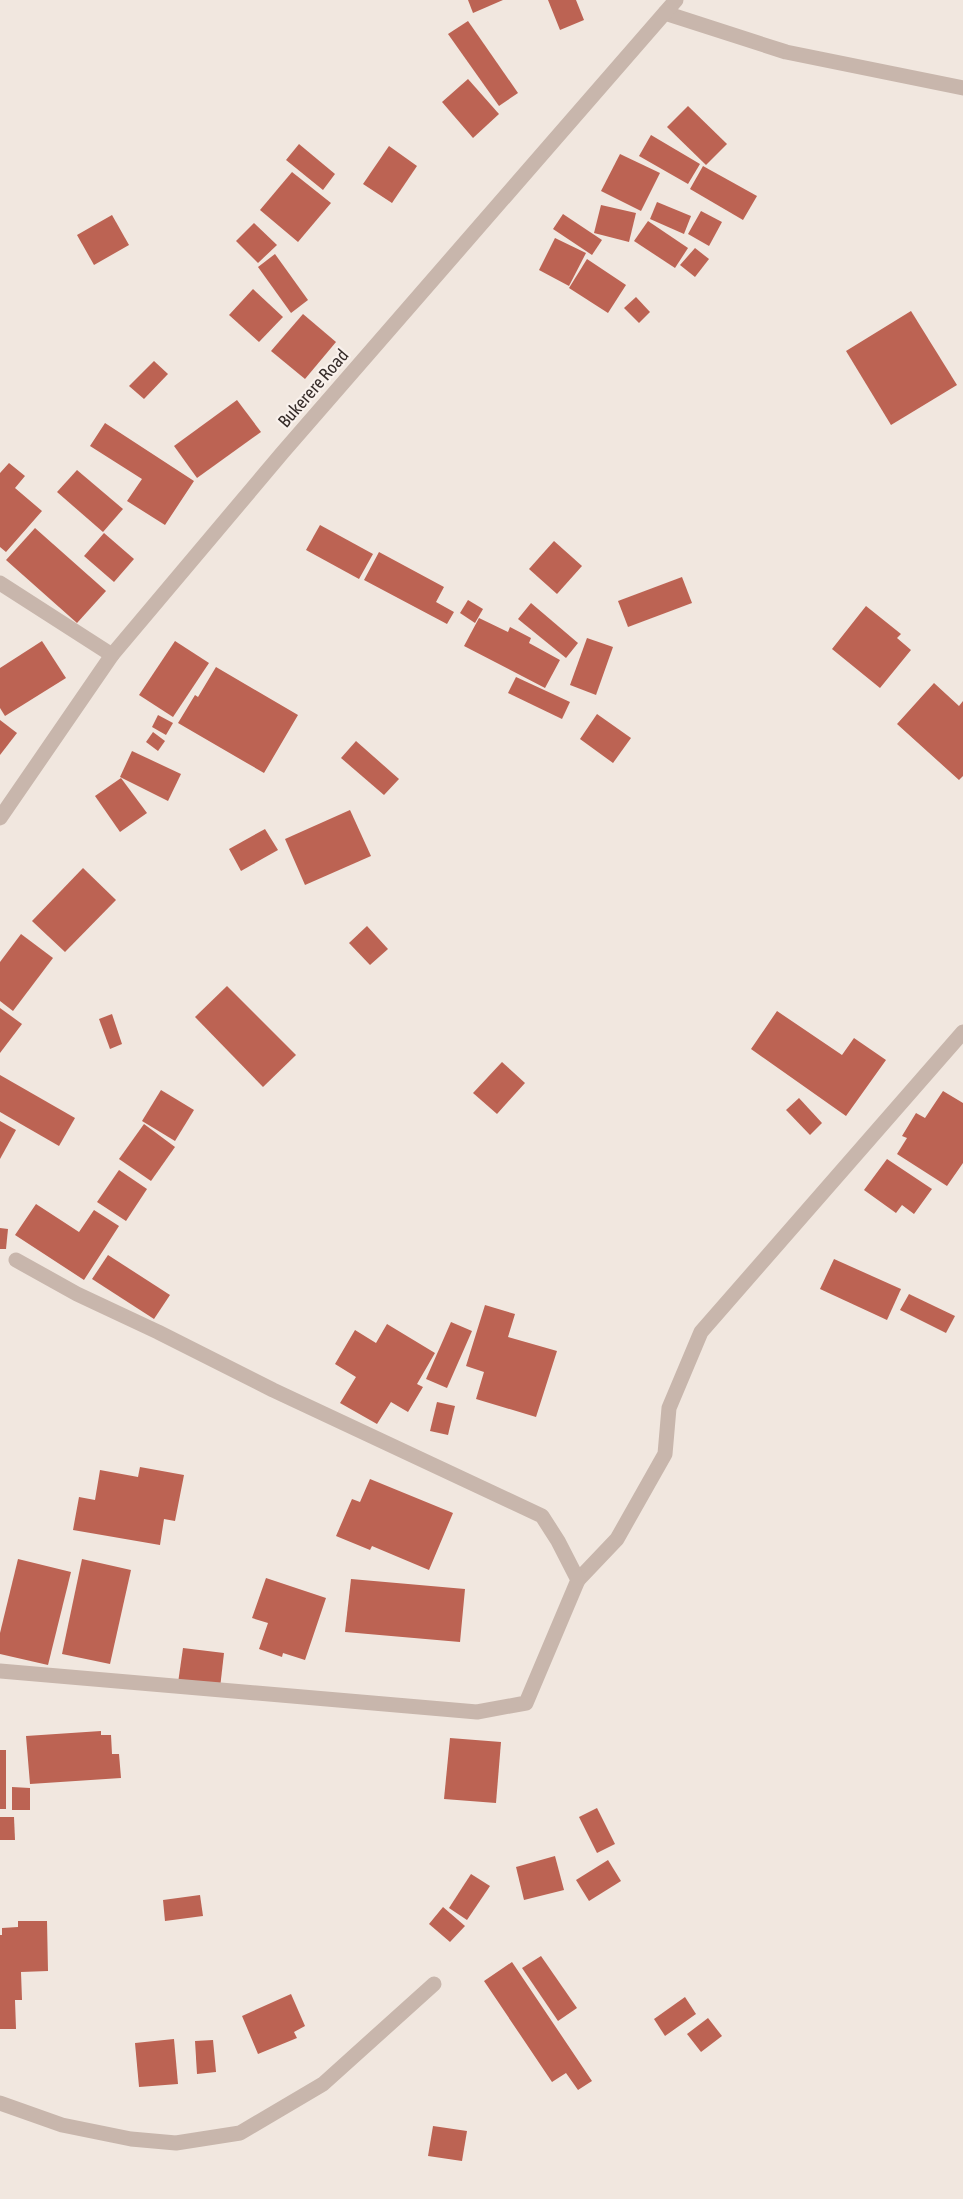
<svg xmlns="http://www.w3.org/2000/svg" width="963" height="2199" font-family="'Asap Condensed',sans-serif">
	<rect width="100%" height="100%" fill="#f1e7df"/>
	<g fill="#bc6353">
		<polygon points="468,0 503,0 473,13"/>
		<polygon points="548,0 576,0 584,20 560,30"/>
		<polygon points="468,21 518,93 499,106 448,34"/>
		<polygon points="468,79 499,114 473,138 442,102"/>
		<polygon points="688,106 727,144 706,165 667,127"/>
		<polygon points="651,135 700,164 688,184 639,156"/>
		<polygon points="299,144 335,174 323,190 286,160"/>
		<polygon points="389,146 417,166 392,203 363,184"/>
		<polygon points="620,154 660,173 641,211 601,191"/>
		<polygon points="703,166 757,196 743,220 690,189"/>
		<polygon points="292,172 331,203 298,242 260,210"/>
		<polygon points="657,202 691,216 684,234 650,219"/>
		<polygon points="601,205 636,213 629,242 594,233"/>
		<polygon points="701,211 722,222 709,246 688,234"/>
		<polygon points="563,214 602,240 592,255 553,229"/>
		<polygon points="112,215 129,245 94,265 77,235"/>
		<polygon points="648,221 688,248 675,268 634,241"/>
		<polygon points="254,223 277,245 258,263 236,241"/>
		<polygon points="555,238 586,253 569,286 539,270"/>
		<polygon points="695,248 709,259 695,277 680,265"/>
		<polygon points="275,254 308,300 291,313 258,267"/>
		<polygon points="587,259 626,285 608,313 569,288"/>
		<polygon points="253,289 283,317 259,342 229,315"/>
		<polygon points="636,297 650,312 639,323 624,308"/>
		<polygon points="911,311 957,385 891,425 846,351"/>
		<polygon points="303,314 336,342 305,379 271,351"/>
		<polygon points="154,361 168,374 144,399 129,386"/>
		<polygon points="237,400 261,432 197,478 174,446"/>
		<polygon points="105,423 194,481 165,525 127,501 142,479 90,446"/>
		<polygon points="9,463 25,476 15,488 42,511 6,552 0,547 0,473"/>
		<polygon points="77,470 123,509 103,532 57,492"/>
		<polygon points="320,525 373,554 359,579 306,550"/>
		<polygon points="35,528 106,591 77,623 6,560"/>
		<polygon points="104,533 134,559 114,582 84,556"/>
		<polygon points="554,541 582,566 557,594 529,569"/>
		<polygon points="379,552 444,587 436,602 454,612 447,624 364,580"/>
		<polygon points="682,577 692,603 628,627 618,601"/>
		<polygon points="468,600 483,609 475,623 460,613"/>
		<polygon points="531,603 578,643 566,658 518,619"/>
		<polygon points="866,606 901,634 897,638 911,650 880,688 832,649"/>
		<polygon points="479,618 508,632 510,627 531,638 529,643 560,660 545,688 464,646"/>
		<polygon points="587,638 613,647 596,695 570,685"/>
		<polygon points="42,641 66,678 5,716 0,708 0,668"/>
		<polygon points="175,641 209,663 173,717 139,695"/>
		<polygon points="216,667 298,715 264,773 178,723 195,695 198,697"/>
		<polygon points="516,677 570,702 562,719 508,693"/>
		<polygon points="934,683 959,706 963,701 963,776 959,780 897,724"/>
		<polygon points="597,714 631,738 613,763 580,739"/>
		<polygon points="158,715 173,723 166,735 152,727"/>
		<polygon points="0,720 17,733 0,755"/>
		<polygon points="153,732 165,741 158,751 146,742"/>
		<polygon points="356,741 399,779 384,795 341,758"/>
		<polygon points="132,751 181,774 168,801 120,777"/>
		<polygon points="121,778 147,813 120,832 95,796"/>
		<polygon points="350,810 371,856 305,885 285,839"/>
		<polygon points="265,829 278,850 241,871 229,849"/>
		<polygon points="83,868 116,900 65,952 32,921"/>
		<polygon points="367,926 388,949 370,965 349,943"/>
		<polygon points="21,934 53,958 13,1011 0,1001 0,962"/>
		<polygon points="227,986 296,1055 263,1087 195,1017"/>
		<polygon points="0,1008 22,1024 0,1053"/>
		<polygon points="777,1011 842,1055 854,1038 886,1060 846,1116 751,1049"/>
		<polygon points="112,1014 122,1044 110,1049 99,1019"/>
		<polygon points="502,1062 525,1083 497,1114 473,1093"/>
		<polygon points="0,1075 75,1118 59,1146 0,1112"/>
		<polygon points="161,1090 194,1110 175,1141 142,1121"/>
		<polygon points="943,1091 963,1103 963,1163 947,1186 897,1154 907,1138 902,1136 916,1113 925,1118"/>
		<polygon points="799,1098 822,1123 810,1135 786,1110"/>
		<polygon points="0,1121 16,1130 0,1159"/>
		<polygon points="144,1124 175,1147 151,1181 119,1159"/>
		<polygon points="887,1159 932,1189 914,1214 902,1205 896,1213 864,1190"/>
		<polygon points="119,1170 147,1189 126,1221 97,1202"/>
		<polygon points="36,1204 79,1232 94,1210 119,1226 84,1280 15,1235"/>
		<polygon points="0,1228 8,1229 6,1249 0,1249"/>
		<polygon points="108,1255 170,1295 154,1319 92,1279"/>
		<polygon points="834,1259 901,1289 887,1320 820,1289"/>
		<polygon points="909,1294 955,1316 946,1333 900,1310"/>
		<polygon points="485,1305 515,1314 508,1337 557,1351 536,1417 476,1399 484,1372 466,1366"/>
		<polygon points="451,1322 472,1331 447,1388 426,1379"/>
		<polygon points="387,1324 435,1353 417,1384 423,1387 408,1412 391,1402 377,1424 340,1403 356,1377 335,1364 355,1330 376,1343"/>
		<polygon points="437,1402 455,1406 448,1435 430,1431"/>
		<polygon points="140,1467 184,1475 175,1521 164,1519 160,1545 73,1530 79,1497 95,1500 100,1470 138,1477"/>
		<polygon points="370,1479 453,1513 429,1570 372,1546 370,1550 336,1536 352,1499 360,1502"/>
		<polygon points="18,1559 71,1572 48,1665 0,1654 0,1633"/>
		<polygon points="82,1559 131,1570 110,1664 62,1654"/>
		<polygon points="266,1578 326,1598 305,1660 283,1653 282,1657 259,1649 268,1623 252,1618"/>
		<polygon points="351,1579 465,1589 460,1642 345,1632"/>
		<polygon points="183,1648 224,1653 220,1688 178,1683"/>
		<polygon points="101,1731 101,1735 111,1735 112,1754 119,1754 121,1778 30,1784 26,1736"/>
		<polygon points="450,1738 501,1742 496,1803 444,1799"/>
		<rect x="0" y="1750" width="6" height="59"/>
		<polygon points="12,1787 30,1788 30,1810 12,1810"/>
		<polygon points="597,1808 615,1844 597,1853 579,1817"/>
		<polygon points="0,1817 14,1817 15,1840 0,1840"/>
		<polygon points="555,1856 564,1890 524,1900 516,1867"/>
		<polygon points="608,1860 621,1881 589,1901 576,1880"/>
		<polygon points="471,1874 490,1886 467,1920 449,1908"/>
		<polygon points="200,1895 203,1916 165,1921 163,1900"/>
		<polygon points="443,1907 465,1926 450,1942 429,1924"/>
		<polygon points="18,1921 47,1921 48,1971 21,1972 22,2000 15,2000 16,2029 0,2029 0,1935 2,1935 2,1928 18,1927"/>
		<polygon points="541,1956 577,2008 558,2021 522,1968"/>
		<polygon points="512,1962 592,2081 578,2090 566,2073 552,2082 484,1981"/>
		<polygon points="291,1994 305,2026 294,2032 297,2038 258,2054 242,2016"/>
		<polygon points="685,1997 696,2014 665,2036 654,2019"/>
		<polygon points="708,2018 722,2036 701,2052 687,2034"/>
		<polygon points="174,2039 178,2084 139,2087 135,2043"/>
		<polygon points="213,2040 216,2072 197,2074 195,2041"/>
		<polygon points="433,2126 467,2131 462,2161 428,2156"/>
	</g>
	<g fill="none" stroke-linecap="round" stroke-linejoin="round">
		<g stroke="#c8b6ac" stroke-width="15">
			<polyline points="665,13 786,52 963,88"/>
			<polyline points="0,583 112,655"/>
			<polyline points="0,818 112,655 283,452 676,0"/>
			<polyline points="578,1580 617,1539 665,1454 669,1408 701,1332 963,1032"/>
			<polyline points="0,1671 477,1712 526,1703 578,1580 558,1541 542,1516 273,1390 158,1332 77,1294 16,1260"/>
			<polyline points="0,2103 62,2125 131,2139 176,2143 240,2133 323,2084 434,1984"/>
		</g>
	</g>
	<g text-anchor="middle" dominant-baseline="central" stroke-width="4.5" stroke-linejoin="round" paint-order="stroke">
		<g font-size="18" fill="#372d2a" stroke="#f9f1ec">
			<text transform="translate(313 388) rotate(-49)">Bukerere Road</text>
		</g>
	</g>
</svg>
